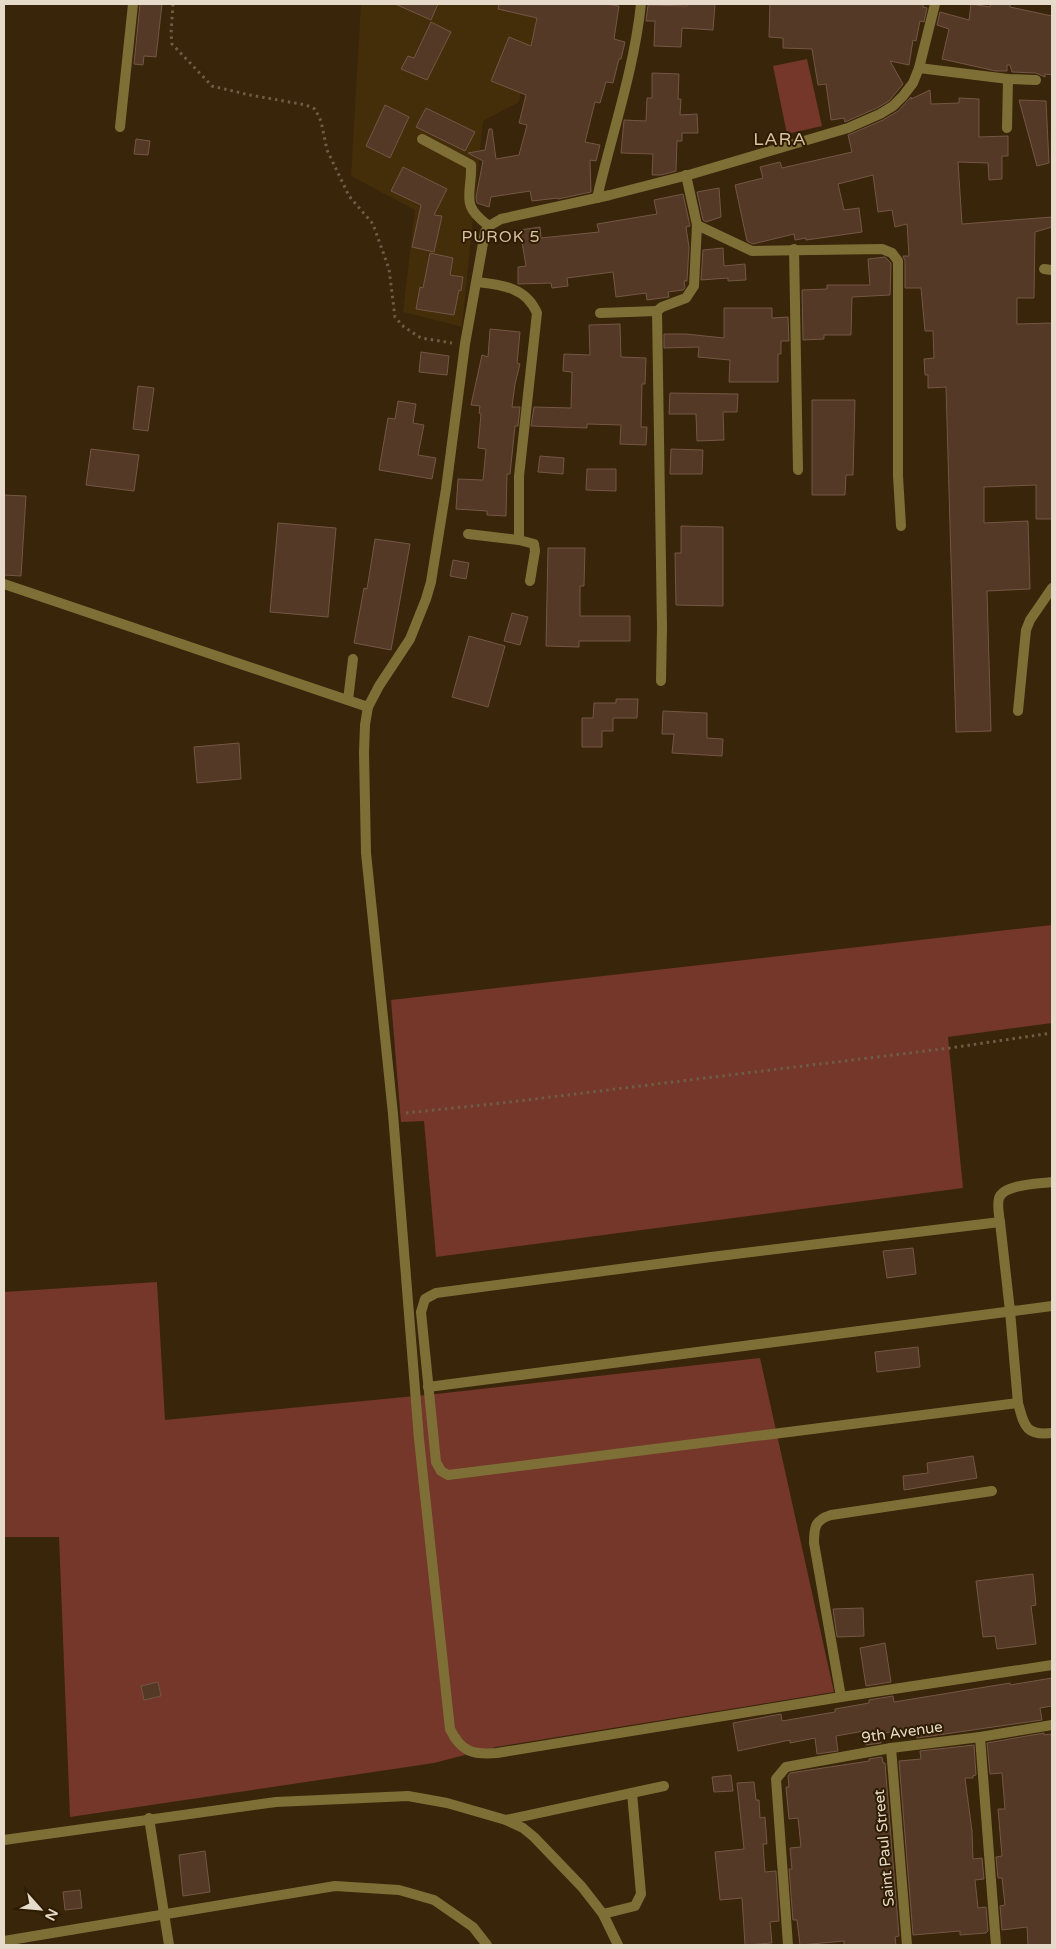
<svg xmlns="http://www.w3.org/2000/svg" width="1056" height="1949" font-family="'Varela Round',sans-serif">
	<rect width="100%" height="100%" fill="#38250a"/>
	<polygon fill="#442d09" points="361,4 540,4 519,102 483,121 462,327 403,312 415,210 351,176"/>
	<g fill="#74372a">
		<polygon points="807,59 822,126 787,134 773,66"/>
		<polygon points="1052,925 1052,1023 948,1037 963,1188 436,1257 424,1121 401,1122 391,1000"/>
		<polygon points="157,1282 165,1420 436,1394 760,1358 834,1692 496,1747 434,1763 70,1817 59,1537 4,1537 4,1292"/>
	</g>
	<g fill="#553927" stroke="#745644">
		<polygon points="140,4 162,4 156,57 144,56 143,65 134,64"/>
		<polygon points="395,4 438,4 431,20"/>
		<polygon points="499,4 605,4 619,6 614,39 625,42 621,59 619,59 613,83 606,82 600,103 595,102 585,142 600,145 596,161 590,160 591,192 558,199 558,198 532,201 530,191 491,197 489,207 477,203 476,197 483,161 468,153 485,150 489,129 492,129 496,159 519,155 527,125 519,123 526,95 491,81 509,37 531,46 537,18 498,9"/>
		<polygon points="687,4 715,4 713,30 682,28 681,47 654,46 655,21 646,21 648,5 687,6"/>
		<polygon points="770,4 923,4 923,7 927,8 924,22 920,21 916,41 913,40 909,65 890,61 903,84 889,101 877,108 845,122 844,118 831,120 826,84 818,85 812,49 783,48 783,38 769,37"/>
		<polygon points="971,4 990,7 991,4 1010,4 1010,7 1052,16 1052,75 1045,74 1045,77 1036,73 1012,72 1010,65 1007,65 1007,71 996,71 942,59 949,29 937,25 940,12 969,20"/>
		<polygon points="431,22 451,32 427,80 401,69 408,56 414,58"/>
		<polygon points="652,73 679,74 678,99 681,99 680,115 697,114 698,133 682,133 682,141 677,141 676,171 661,175 652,175 653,154 621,153 624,120 646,121 647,98 652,98"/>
		<polygon points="930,90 931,104 959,103 959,98 979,99 979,137 1008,136 1008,156 1002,156 1002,179 989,180 988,163 958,162 962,224 1052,217 1052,227 1035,232 1034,298 1017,298 1017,324 1052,323 1052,519 1036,519 1036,485 984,487 984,523 1028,521 1030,589 987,591 991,731 956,732 946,387 928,388 928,375 925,375 924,359 934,358 933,331 925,331 921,288 905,288 905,261 903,256 909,256 907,224 895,227 892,210 878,212 873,175 838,184 844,210 859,208 862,232 806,240 806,238 795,240 794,234 753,244 747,241 735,185 763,178 760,167 780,162 782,168 852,152 848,135 883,120 898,111 911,97 911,99"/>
		<polygon points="1019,100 1046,101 1049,163 1037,166"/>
		<polygon points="385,105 409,117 390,158 366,146"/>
		<polygon points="426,108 475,132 465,151 416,127"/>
		<polygon points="136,139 150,141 148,155 134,154"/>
		<polygon points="403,167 447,189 434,215 442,216 434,252 412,247 421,205 391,191"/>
		<polygon points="719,188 721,217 706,222 703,220 697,192"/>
		<polygon points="683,194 690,226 686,227 689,247 687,281 684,281 685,288 683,290 668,292 669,297 647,300 646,293 616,297 613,272 567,278 568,286 552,288 551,283 518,284 518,267 526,266 520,230 540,227 541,238 599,232 597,224 657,214 654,200"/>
		<polygon points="723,248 724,266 745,264 746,280 728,281 728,278 701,280 703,250"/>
		<polygon points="430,253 453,258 450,275 463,277 461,291 459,290 454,315 416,309 420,287 423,288"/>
		<polygon points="885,257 891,263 890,295 852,297 851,335 824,335 824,339 803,340 802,290 827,289 827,285 870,285 868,259"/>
		<polygon points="724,308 772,308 772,318 788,317 789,341 781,341 781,354 778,354 778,382 729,382 730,360 698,357 699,347 664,348 664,334 686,334 724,338"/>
		<polygon points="620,324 621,357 646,358 645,384 642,384 641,427 647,427 646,445 620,444 621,425 587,424 587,428 531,426 534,407 571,408 572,372 563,371 564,354 590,355 589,325"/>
		<polygon points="490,329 520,332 517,363 520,364 515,384 512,407 520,407 518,426 515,426 510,474 507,474 506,516 487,515 487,511 456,509 458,479 483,480 486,449 478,448 481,414 479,413 480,406 471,405 482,355 488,357"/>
		<polygon points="421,352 449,356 447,375 419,372"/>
		<polygon points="138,386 154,388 148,431 133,429"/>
		<polygon points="670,393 738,394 737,412 723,412 724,440 697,441 696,414 669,414"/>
		<polygon points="812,400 855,400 853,475 846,475 845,495 812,495"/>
		<polygon points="398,401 416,404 413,423 424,425 418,455 436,458 432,479 379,470 388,418 395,419"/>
		<polygon points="91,449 139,455 134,491 86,485"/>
		<polygon points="671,449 703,450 702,474 670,474"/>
		<polygon points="540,456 564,458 563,474 538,472"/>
		<polygon points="587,469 616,469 616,491 586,490"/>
		<polygon points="4,495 26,496 21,576 4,575"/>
		<polygon points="278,523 336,528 328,617 270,612"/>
		<polygon points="681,526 723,527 723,606 676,605 675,553 681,553"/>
		<polygon points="375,539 410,544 391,650 354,643 364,588 367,589"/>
		<polygon points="548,548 585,548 584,586 580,586 580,616 630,616 630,641 579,641 579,647 546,646"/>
		<polygon points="453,560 469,563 466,579 450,576"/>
		<polygon points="512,613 528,617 520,645 504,641"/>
		<polygon points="469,636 505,646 488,707 452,697"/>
		<polygon points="616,699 638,699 637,718 613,718 613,731 602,731 602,747 582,747 582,718 593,718 594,703 616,703"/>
		<polygon points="663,711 707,713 707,738 723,739 722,756 672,753 674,734 662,734"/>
		<polygon points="239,743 241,779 197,783 194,747"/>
		<polygon points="913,1248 916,1274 887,1278 883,1251"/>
		<polygon points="918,1347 920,1367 877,1372 875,1352"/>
		<polygon points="973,1456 977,1478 904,1490 903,1476 928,1473 927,1463"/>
		<polygon points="1033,1574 1036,1605 1031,1606 1036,1644 997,1649 995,1636 983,1637 976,1581"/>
		<polygon points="863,1608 864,1636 837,1637 833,1609"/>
		<polygon points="885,1643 891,1682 866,1686 860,1648"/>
		<polygon points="1052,1678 1052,1706 1040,1708 1042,1720 917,1738 915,1727 885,1733 885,1736 880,1737 881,1743 866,1745 864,1731 836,1736 838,1751 817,1754 815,1738 790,1743 790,1740 738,1751 733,1723 781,1714 782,1721 835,1712 835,1709 869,1703 869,1700 893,1696 894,1702 1010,1683 1010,1685"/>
		<polygon points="158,1682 161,1696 144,1700 141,1686"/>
		<polygon points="1044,1733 1044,1735 1051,1734 1052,1742 1052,1945 1028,1945 1027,1927 1002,1930 1000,1906 1005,1905 1002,1878 998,1878 996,1857 1002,1856 998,1809 1005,1809 1002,1773 990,1774 987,1743"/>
		<polygon points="974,1745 976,1775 973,1776 973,1778 965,1778 972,1831 973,1859 982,1858 984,1879 975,1880 978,1908 986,1907 988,1931 986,1933 960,1935 960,1931 913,1935 899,1761 921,1759 920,1751"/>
		<polygon points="882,1757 883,1763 885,1763 899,1936 895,1937 896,1945 844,1945 844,1941 800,1945 797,1920 793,1920 789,1869 792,1869 790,1848 801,1847 798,1818 789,1819 786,1787 789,1787 788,1776 790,1773 869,1761 869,1759"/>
		<polygon points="731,1775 733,1791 714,1792 712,1777"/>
		<polygon points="754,1782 756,1800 759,1800 760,1818 765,1817 767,1844 763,1844 765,1872 776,1871 779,1921 770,1922 772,1943 745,1945 742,1898 720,1900 715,1852 744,1849 737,1783"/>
		<polygon points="205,1851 210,1892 183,1896 179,1855"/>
		<polygon points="80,1890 82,1908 65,1910 63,1892"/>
	</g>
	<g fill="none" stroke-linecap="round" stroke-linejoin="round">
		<g stroke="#6e5d46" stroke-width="3" stroke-dasharray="2.5 4" stroke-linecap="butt">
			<polyline points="173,4 171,34 172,44 212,86 250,95 306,105 315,109 321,121 327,150 349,196 373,224 389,269 395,317 404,327 421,338 452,343"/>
			<polyline points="406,1113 502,1103 950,1048 1052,1033"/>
		</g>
		<g stroke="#7e6f37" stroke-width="10">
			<polyline points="1007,128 1008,79"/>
			<path d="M422 139 471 165C472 196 459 204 489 226"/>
			<polyline points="1044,269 1052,270"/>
			<polyline points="348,700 353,659"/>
			<polyline points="1018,711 1026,630 1030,620 1052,588"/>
		</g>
		<g stroke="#7e6f37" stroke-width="10">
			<polyline points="919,68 1008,79 1036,80"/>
			<polyline points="120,127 133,4"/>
			<path d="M597 198C612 133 634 70 641 4"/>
			<polyline points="697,225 752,251 882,249 892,253 898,261 898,476 901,526"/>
			<polyline points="794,249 798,470"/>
			<path d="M477 282C502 285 526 287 537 313L519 476V540"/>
			<polyline points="600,313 657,311"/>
			<polyline points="468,534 519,540 534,544 535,551 530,581"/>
			<polyline points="4,584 368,707"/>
			<polyline points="661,681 662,627 657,311 662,307 686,298 694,286 697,225 686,175"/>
			<path d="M1052 1182C1039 1184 1004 1184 999 1198 997 1205 999 1215 1000 1222L711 1257 436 1293 425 1299 421 1312 436 1462 441 1471 448 1475 1018 1403C1024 1425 1025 1436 1052 1433"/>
			<polyline points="1000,1222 1010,1311 1018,1403"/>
			<polyline points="428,1387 1052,1306"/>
			<path d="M841 1697 814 1543C814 1527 815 1520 831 1515L992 1491"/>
			<polyline points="980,1737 996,1945"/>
			<polyline points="891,1748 907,1945"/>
			<polyline points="149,1818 169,1945"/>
			<polyline points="506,1820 664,1786"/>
			<polyline points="4,1840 276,1802 408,1796 447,1803 506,1820 523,1828 534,1837 582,1887 603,1914 618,1945"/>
			<polyline points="603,1914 635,1906 641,1894 632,1793"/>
			<polyline points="4,1941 335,1886 399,1890 434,1900 473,1927 487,1945"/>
			<polyline points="788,1945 776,1779 786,1767 891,1748 980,1737 1052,1725"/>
		</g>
		<path stroke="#7e6f37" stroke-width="10" d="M935 4 919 68 913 83 903 96 893 106 880 114 848 128 692 174 610 195 501 219 489 226 485 232 465 344 446 489 431 582 426 599 410 639 379 686 368 707 365 725 364 753 366 853 393 1114 419 1439 450 1729C461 1752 473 1755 497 1753L841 1697 1052 1665"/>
	</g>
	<g text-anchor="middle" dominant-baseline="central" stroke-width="4" stroke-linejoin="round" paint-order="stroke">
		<g font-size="15" fill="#e6daca" stroke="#2e1c01">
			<text transform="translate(902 1732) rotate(-8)">9th Avenue</text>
			<text transform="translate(884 1848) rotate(-95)">Saint Paul Street</text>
		</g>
		<g font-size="16" letter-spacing="1" fill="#d9c1a3" stroke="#2e1c01">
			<text x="501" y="237">PUROK 5</text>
		</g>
		<g font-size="18" letter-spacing="1" fill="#d9c1a3" stroke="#2e1c01">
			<text x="780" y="139">LARA</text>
		</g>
	</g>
	<rect width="1056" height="1949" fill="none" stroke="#e6daca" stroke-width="10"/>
	<g transform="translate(40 1909) rotate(117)" stroke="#2e1c01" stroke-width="4" paint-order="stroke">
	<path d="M0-4L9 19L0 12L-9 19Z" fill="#e6daca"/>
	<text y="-8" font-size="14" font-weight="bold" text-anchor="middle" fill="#e6daca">N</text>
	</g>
</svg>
